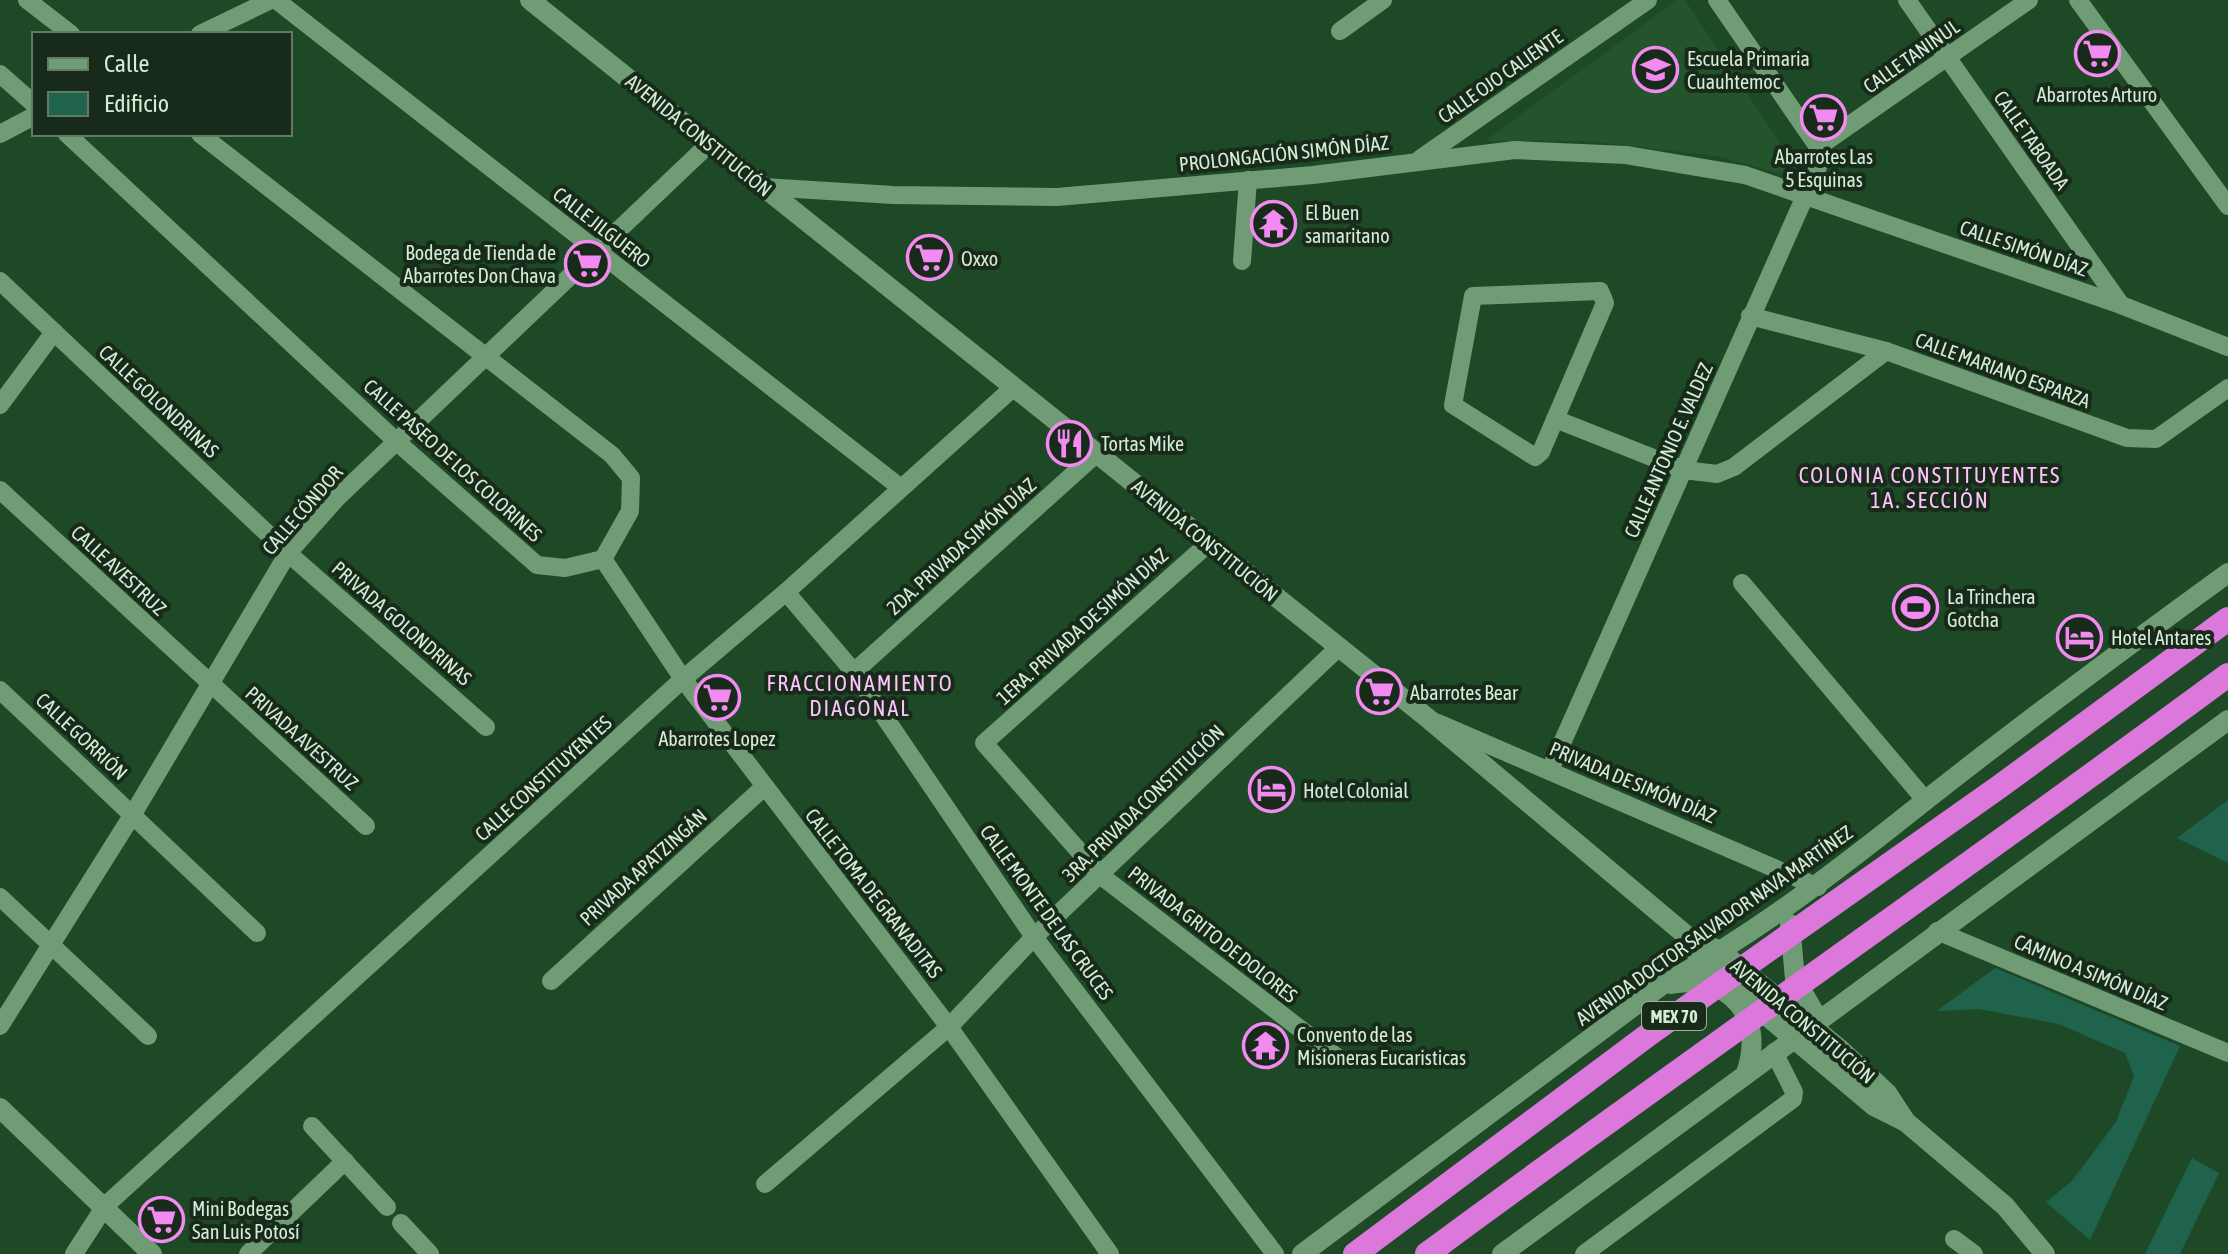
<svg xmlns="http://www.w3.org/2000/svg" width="2228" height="1254" font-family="'Asap Condensed',sans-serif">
	<rect width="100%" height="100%" fill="#1e4926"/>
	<polygon fill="#23542c" points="1677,0 1685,0 1796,167 1790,176 1715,156 1589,141 1485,141"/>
	<g fill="#20634d">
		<polygon points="2228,800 2228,863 2177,838"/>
		<polygon points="1995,968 2180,1046 2090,1240 2046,1202 2072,1181 2116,1122 2134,1076 2125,1053 2059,1024 1979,1009 1937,1011"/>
		<polygon points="2192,1158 2219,1173 2180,1254 2145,1254"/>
	</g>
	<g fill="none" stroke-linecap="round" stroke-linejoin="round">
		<g stroke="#6f9c74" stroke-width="18">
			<polyline points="27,0 71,34"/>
			<polyline points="276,0 901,488"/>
			<polyline points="1717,0 1818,147"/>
			<polyline points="1907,0 2121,305"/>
			<polyline points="2078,0 2228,206"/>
			<polyline points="1340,31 1383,0"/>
			<polyline points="200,34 271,0"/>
			<polyline points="0,74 34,104"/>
			<polyline points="0,134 34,116"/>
			<polyline points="67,134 397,442 537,565 565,568 603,559 630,511 631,478 612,455 200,134"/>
			<polyline points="1818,147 2029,0"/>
			<polyline points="1420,159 1648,0"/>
			<polyline points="764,187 893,195 1057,197 1313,175 1515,150 1626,155 1745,175 2121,305 2228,347"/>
			<polyline points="1242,261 1248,180"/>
			<polyline points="0,281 288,553 486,727"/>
			<polygon points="1600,291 1605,303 1541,452 1535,457 1453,405 1473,296"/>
			<polyline points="1750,316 1886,351 2127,438 2156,439 2228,388"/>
			<polyline points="0,405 54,332"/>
			<polyline points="1555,419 1684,470 1717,474 1734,467 1886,351"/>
			<polyline points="0,490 366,826"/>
			<polyline points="1209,543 984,743 1100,875 1338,1058"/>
			<polyline points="603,559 683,679 949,1027 1110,1254"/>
			<polyline points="1742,583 1926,801"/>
			<polyline points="786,592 854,672 1034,937 1275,1254"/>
			<polyline points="854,672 1097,453"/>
			<polyline points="0,690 257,933"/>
			<polyline points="1438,723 1818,887"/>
			<polyline points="1550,770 1818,167 1818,147"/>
			<polyline points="0,897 148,1036"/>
			<polyline points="1937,931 2228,1053"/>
			<polyline points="551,981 764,787"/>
			<polyline points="0,1026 133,814 288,553 337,498 709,144"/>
			<polyline points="312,1126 387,1207"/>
			<polyline points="765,1184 949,1027 1034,937 1339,647"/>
			<polyline points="401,1223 430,1254"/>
			<polyline points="1954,1239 1974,1254"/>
			<polyline points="74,1254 105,1206 683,679 786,592 1014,387"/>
			<polyline points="248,1254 345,1161"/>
			<polyline points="1584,1254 1793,1099 1794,1092 1774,1052"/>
		</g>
		<g stroke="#6f9c74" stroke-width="20">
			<polyline points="530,0 1430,720 1687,936 1720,951 1841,1050 1887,1093 1906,1122 2005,1206 2045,1254"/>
			<polyline points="1790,924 1795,979 1818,1019"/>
			<polyline points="1696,952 1704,963 1874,1106 1906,1122"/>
			<path d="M1671 984C1730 973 1766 1017 1746 1073"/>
			<polyline points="0,1108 152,1254"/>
			<path d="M1302 1254 1662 985C1757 933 1842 867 1926 800 2025 722 2126 647 2228 573"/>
			<polyline points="1502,1254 2228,720"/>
		</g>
		<g stroke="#dc77db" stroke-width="24">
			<polyline points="1355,1254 1652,1032 1999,787 2228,619"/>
			<path d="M1427 1254C1692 1058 1963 871 2228 675"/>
		</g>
	</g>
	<defs>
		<symbol id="supermarket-ring" viewBox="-11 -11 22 22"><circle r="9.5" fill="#182a1a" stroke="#f38af1" stroke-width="1.5"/><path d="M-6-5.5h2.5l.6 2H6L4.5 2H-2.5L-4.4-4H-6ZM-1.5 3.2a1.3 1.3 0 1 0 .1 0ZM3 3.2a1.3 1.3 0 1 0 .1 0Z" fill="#f38af1"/></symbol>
		<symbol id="school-ring" viewBox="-11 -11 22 22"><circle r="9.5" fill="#182a1a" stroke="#f38af1" stroke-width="1.5"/><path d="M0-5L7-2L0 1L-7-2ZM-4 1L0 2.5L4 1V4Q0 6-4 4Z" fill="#f38af1"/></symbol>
		<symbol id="temple-ring" viewBox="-11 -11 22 22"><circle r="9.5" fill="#182a1a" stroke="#f38af1" stroke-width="1.5"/><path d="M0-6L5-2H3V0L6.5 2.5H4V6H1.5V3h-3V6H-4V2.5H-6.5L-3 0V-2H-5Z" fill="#f38af1"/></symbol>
		<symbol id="restaurant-ring" viewBox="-11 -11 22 22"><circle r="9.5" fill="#182a1a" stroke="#f38af1" stroke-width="1.5"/><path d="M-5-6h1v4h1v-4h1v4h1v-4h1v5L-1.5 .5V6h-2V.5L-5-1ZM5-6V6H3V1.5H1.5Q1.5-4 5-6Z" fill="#f38af1"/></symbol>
		<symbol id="stadium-ring" viewBox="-11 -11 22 22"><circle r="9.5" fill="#182a1a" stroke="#f38af1" stroke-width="1.5"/><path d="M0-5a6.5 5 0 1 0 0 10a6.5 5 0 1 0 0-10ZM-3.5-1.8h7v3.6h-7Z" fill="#f38af1"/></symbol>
		<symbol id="hotel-ring" viewBox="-11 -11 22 22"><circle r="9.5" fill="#182a1a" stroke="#f38af1" stroke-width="1.5"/><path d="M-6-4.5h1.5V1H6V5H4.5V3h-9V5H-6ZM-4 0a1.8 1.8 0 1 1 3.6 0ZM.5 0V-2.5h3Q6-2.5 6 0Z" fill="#f38af1"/></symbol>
	</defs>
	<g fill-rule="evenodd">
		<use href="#supermarket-ring" x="2072" y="28" width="51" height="51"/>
		<use href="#school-ring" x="1630" y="44" width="51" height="51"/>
		<use href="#supermarket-ring" x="1798" y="92" width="51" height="51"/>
		<use href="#temple-ring" x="1248" y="198" width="51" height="51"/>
		<use href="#supermarket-ring" x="904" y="232" width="51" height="51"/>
		<use href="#supermarket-ring" x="562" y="238" width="51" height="51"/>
		<use href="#restaurant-ring" x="1044" y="418" width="51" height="51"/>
		<use href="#stadium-ring" x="1890" y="582" width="51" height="51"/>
		<use href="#hotel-ring" x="2054" y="612" width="51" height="51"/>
		<use href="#supermarket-ring" x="1354" y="666" width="51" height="51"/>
		<use href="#supermarket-ring" x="692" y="672" width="51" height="51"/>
		<use href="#hotel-ring" x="1246" y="764" width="51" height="51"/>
		<use href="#temple-ring" x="1240" y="1020" width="51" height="51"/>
		<use href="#supermarket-ring" x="136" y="1194" width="51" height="51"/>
	</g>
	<g text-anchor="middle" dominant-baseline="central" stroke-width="8" stroke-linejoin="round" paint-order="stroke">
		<rect fill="#182a1a" stroke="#9cb29e" stroke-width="2" x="1642" y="1002" width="64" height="28" rx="6"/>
		<g font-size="18" font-weight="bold" fill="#d5ecd7">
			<text x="1674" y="1016">MEX 70</text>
		</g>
		<g font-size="20" fill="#d5ecd7" stroke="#182a1a">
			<text transform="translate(1911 56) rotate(-35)">CALLE TANINUL</text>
			<text transform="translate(1500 76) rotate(-35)">CALLE OJO CALIENTE</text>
			<text transform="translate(699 135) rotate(39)">AVENIDA CONSTITUCIÓN</text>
			<text transform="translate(2032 140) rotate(55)">CALLE TABOADA</text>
			<text transform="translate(1284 153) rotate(-6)">PROLONGACIÓN SIMÓN DÍAZ</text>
			<text transform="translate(602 227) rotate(38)">CALLE JILGUERO</text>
			<text transform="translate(2024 248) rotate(19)">CALLE SIMÓN DÍAZ</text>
			<text transform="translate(2003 370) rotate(20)">CALLE MARIANO ESPARZA</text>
			<text transform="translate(159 401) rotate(43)">CALLE GOLONDRINAS</text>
			<text transform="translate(1668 450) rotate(-66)">CALLE ANTONIO E. VALDEZ</text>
			<text transform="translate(453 460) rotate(42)">CALLE PASEO DE LOS COLORINES</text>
			<text transform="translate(302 510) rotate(-49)">CALLE CÓNDOR</text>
			<text transform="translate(1205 540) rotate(39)">AVENIDA CONSTITUCIÓN</text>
			<text transform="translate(961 546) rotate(-42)">2DA. PRIVADA SIMÓN DÍAZ</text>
			<text transform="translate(119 570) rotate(43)">CALLE AVESTRUZ</text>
			<text transform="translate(402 623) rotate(41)">PRIVADA GOLONDRINAS</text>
			<text transform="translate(1082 626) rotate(-42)">1ERA. PRIVADA DE SIMÓN DÍAZ</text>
			<text transform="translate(82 736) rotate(43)">CALLE GORRIÓN</text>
			<text transform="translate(302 738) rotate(42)">PRIVADA AVESTRUZ</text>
			<text transform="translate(543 778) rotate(-42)">CALLE CONSTITUYENTES</text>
			<text transform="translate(1633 782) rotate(23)">PRIVADA DE SIMÓN DÍAZ</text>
			<text transform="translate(1143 803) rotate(-44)">3RA. PRIVADA CONSTITUCIÓN</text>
			<text transform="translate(643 867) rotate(-42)">PRIVADA APATZINGÁN</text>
			<text transform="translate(874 893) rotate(52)">CALLE TOMA DE GRANADITAS</text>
			<text transform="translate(1047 912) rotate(54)">CALLE MONTE DE LAS CRUCES</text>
			<text transform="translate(1714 925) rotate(-35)">AVENIDA DOCTOR SALVADOR NAVA MARTÍNEZ</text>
			<text transform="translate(1213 934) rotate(38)">PRIVADA GRITO DE DOLORES</text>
			<text transform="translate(2091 972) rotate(23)">CAMINO A SIMÓN DÍAZ</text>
			<text transform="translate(1803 1021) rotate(40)">AVENIDA CONSTITUCIÓN</text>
		</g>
		<g font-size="20" fill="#d5ecd7" stroke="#182a1a" text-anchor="start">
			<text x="1687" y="58">Escuela Primaria<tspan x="1687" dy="23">Cuauhtemoc</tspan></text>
			<text x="2097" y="94" text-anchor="middle">Abarrotes Arturo</text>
			<text x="1824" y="156" text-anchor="middle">Abarrotes Las<tspan x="1824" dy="23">5 Esquinas</tspan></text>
			<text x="1305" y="212">El Buen<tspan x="1305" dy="23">samaritano</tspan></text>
			<text x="556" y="252" text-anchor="end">Bodega de Tienda de<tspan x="556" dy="23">Abarrotes Don Chava</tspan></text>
			<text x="961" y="258">Oxxo</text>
			<text x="1101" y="443">Tortas Mike</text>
			<text x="1947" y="596">La Trinchera<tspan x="1947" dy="23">Gotcha</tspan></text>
			<text x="2111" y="637">Hotel Antares</text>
			<text x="1410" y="692">Abarrotes Bear</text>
			<text x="717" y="738" text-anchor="middle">Abarrotes Lopez</text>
			<text x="1303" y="790">Hotel Colonial</text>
			<text x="1297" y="1034">Convento de las<tspan x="1297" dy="23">Misioneras Eucaristicas</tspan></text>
			<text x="192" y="1208">Mini Bodegas<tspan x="192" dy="23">San Luis Potosí</tspan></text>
		</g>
		<g font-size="22" letter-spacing="2" fill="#ffc3fd" stroke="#182a1a">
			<text x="1930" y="475">COLONIA CONSTITUYENTES<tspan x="1930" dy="25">1A. SECCIÓN</tspan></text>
			<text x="860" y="683">FRACCIONAMIENTO<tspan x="860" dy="25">DIAGONAL</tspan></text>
		</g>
	</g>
	<rect x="32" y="32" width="260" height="104" fill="#182a1a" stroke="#647866" stroke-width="2"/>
	<rect x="48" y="58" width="40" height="12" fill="#6f9c74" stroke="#647866" stroke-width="2"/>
	<text x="104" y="72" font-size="24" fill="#d5ecd7">Calle</text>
	<rect x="48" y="92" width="40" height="24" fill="#20634d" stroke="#647866" stroke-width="2"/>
	<text x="104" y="112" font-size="24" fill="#d5ecd7">Edificio</text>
</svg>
